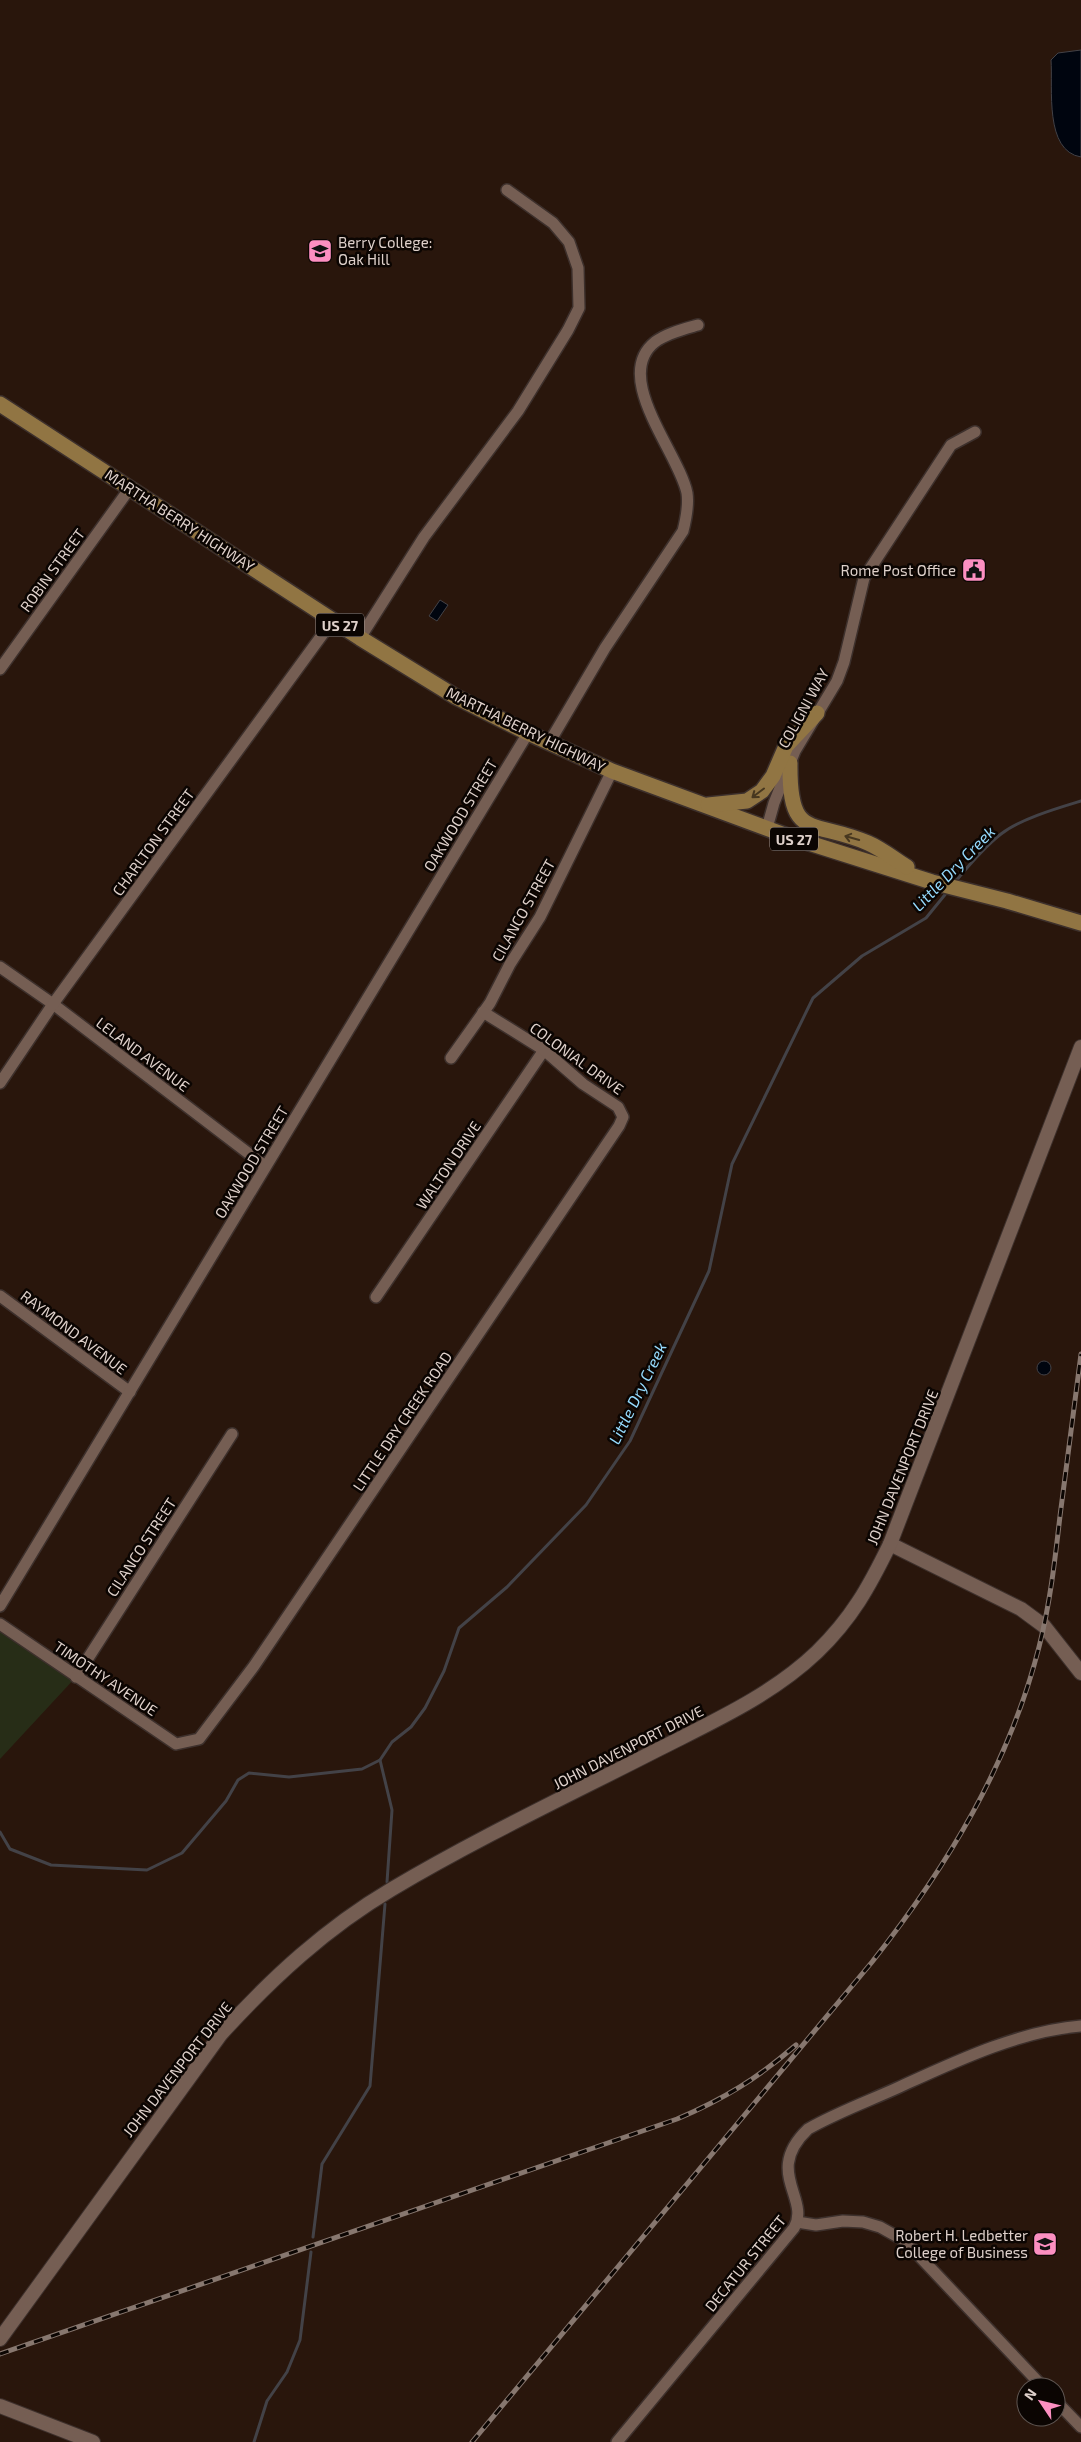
<svg xmlns="http://www.w3.org/2000/svg" width="1081" height="2442" font-family="'Exo 2',sans-serif">
	<rect width="100%" height="100%" fill="#29160c"/>
	<polygon fill="#272d17" points="0,1624 76,1677 0,1759"/>
	<g fill="#00050f" stroke="#434247">
		<path d="M1081 50V157C1044 151 1053 88 1051 60L1058 53Z"/>
		<polygon points="440,600 448,605 437,621 429,616"/>
		<circle cx="1044" cy="1368" r="7"/>
	</g>
	<g fill="none" stroke-linecap="round" stroke-linejoin="round">
		<g stroke="#434247" stroke-width="3">
			<path d="M955 882C969 865 984 847 1001 834 1020 819 1058 808 1081 801"/>
			<polyline points="380,1760 392,1810 387,1882"/>
			<polyline points="0,1832 10,1849 51,1865 147,1870 182,1853 226,1801 238,1780 249,1773 289,1777 362,1769 380,1760 392,1742 411,1727 425,1708 444,1671 459,1628 507,1587 586,1505 630,1441 709,1271 732,1164 813,998 862,956 926,918 948,891"/>
			<polyline points="313,2237 322,2164 370,2086 385,1904"/>
			<polyline points="254,2442 267,2401 287,2372 300,2340 311,2252"/>
		</g>
		<defs>
			<g id="minor">
				<polyline points="360,638 424,537 518,411 568,330 579,308 578,268 569,242 553,223 507,190"/>
				<polyline points="0,669 130,488"/>
				<path d="M549 743 605 648 683 531C686 519 689 506 687 493 679 453 611 377 655 342 667 333 684 329 698 325"/>
				<polyline points="767,828 774,803 795,751 837,681 844,662 864,578 951,445 975,432"/>
				<polyline points="0,967 53,1004 265,1166"/>
				<polyline points="451,1058 490,1003 510,964 540,917 612,771"/>
				<polyline points="0,1083 53,1004 333,620"/>
				<polyline points="0,1296 130,1392"/>
				<polyline points="376,1297 544,1050"/>
				<polyline points="0,1606 528,733"/>
				<polyline points="0,1624 176,1744 199,1739 254,1666 619,1126 623,1117 618,1107 583,1084 544,1050 483,1012"/>
				<polyline points="76,1677 232,1434"/>
				<polyline points="797,2222 816,2225 843,2221 863,2222 880,2227 905,2241 1043,2387"/>
				<polyline points="1056,2401 1081,2427"/>
				<path d="M617 2442 794 2228C811 2198 763 2172 808 2129 836 2113 866 2102 895 2089 952 2063 1018 2031 1081 2026"/>
			</g>
			<g id="tertiary">
				<polyline points="890,1544 1021,1609 1044,1626 1081,1673"/>
				<path d="M0 2339 221 2034C272 1978 326 1928 392 1889 478 1838 569 1795 659 1749 714 1721 772 1695 817 1652 852 1618 869 1587 890 1544L1081 1047"/>
				<polyline points="0,2406 93,2442"/>
			</g>
			<g id="primary">
				<polyline points="0,404 360,638 456,697 528,733 612,771 790,837 932,882 1007,901 1081,923"/>
				<path d="M790 763C789 842 812 819 868 843 882 849 894 859 907 867"/>
				<polyline points="708,805 747,801 762,791 773,776 786,746 817,713"/>
			</g>
		</defs>
		<use href="#minor" stroke="#3d302c" stroke-width="14"/>
		<use href="#tertiary" stroke="#3d302c" stroke-width="16"/>
		<use href="#primary" stroke="#3d302c" stroke-width="18"/>
		<use href="#minor" stroke="#755e53" stroke-width="11"/>
		<use href="#tertiary" stroke="#755e53" stroke-width="14"/>
		<use href="#primary" stroke="#917543" stroke-width="15"/>
		<defs>
			<g id="rail">
				<path d="M0 2354 677 2119C724 2099 758 2078 796 2045"/>
				<path d="M472 2442 872 1962C947 1867 1009 1765 1039 1647 1050 1604 1055 1560 1060 1516 1067 1462 1074 1408 1081 1354"/>
			</g>
		</defs>
		<use href="#rail" stroke="#87776f" stroke-width="5"/>
		<use href="#rail" stroke="#0b0502" stroke-width="3" stroke-dasharray="9" stroke-linecap="butt"/>
	</g>
	<defs><path id="oneway-shaft" d="M-6 0H5M1.5-3L5.5 0L1.5 3" fill="none" stroke-width="1.6" stroke-linecap="round" stroke-linejoin="round" transform="scale(1.25)"/></defs>
	<g stroke="#47371f">
		<use href="#oneway-shaft" transform="translate(758 793) rotate(143)"/>
		<use href="#oneway-shaft" transform="translate(852 838) rotate(-164)"/>
	</g>
	<defs>
		<symbol id="university-square" viewBox="-11 -11 22 22"><rect x="-9" y="-9" width="18" height="18" rx="4" fill="#fc8fc1" stroke="#0b0502"/><path d="M0-5L7-2L0 1L-7-2ZM-4 1L0 2.5L4 1V4Q0 6-4 4Z" fill="#111"/></symbol>
		<symbol id="civic-square" viewBox="-11 -11 22 22"><rect x="-9" y="-9" width="18" height="18" rx="4" fill="#fc8fc1" stroke="#0b0502"/><path d="M-.6-6.5H3V-4.5H.6V-3L4-1V1h2V6H-6V1h2V-1L-.6-3ZM-1.2 2.5V6h2.4V2.5Z" fill="#111"/></symbol>
	</defs>
	<g fill-rule="evenodd">
		<use href="#university-square" x="306" y="237" width="28" height="28"/>
		<use href="#civic-square" x="960" y="556" width="28" height="28"/>
		<use href="#university-square" x="1031" y="2230" width="28" height="28"/>
	</g>
	<g text-anchor="middle" dominant-baseline="central" stroke-width="5" stroke-linejoin="round" paint-order="stroke">
		<g fill="#0b0502" stroke="#9f938e" stroke-width="1">
			<rect x="316" y="613.5" width="48" height="23" rx="4"/>
			<rect x="770" y="827.5" width="48" height="23" rx="4"/>
		</g>
		<g font-size="14" font-weight="bold" fill="#ded0ca">
			<text x="340" y="625">US 27</text>
			<text x="794" y="839">US 27</text>
		</g>
		<g font-size="15" fill="#ded0ca" stroke="#0b0502" text-anchor="end">
			<text x="338" y="242" text-anchor="start">Berry College:<tspan x="338" dy="17">Oak Hill</tspan></text>
			<text x="956" y="570">Rome Post Office</text>
			<text x="1028" y="2235">Robert H. Ledbetter<tspan x="1028" dy="17">College of Business</tspan></text>
		</g>
		<g font-size="15" fill="#ded0ca" stroke="#0b0502">
			<text transform="translate(180 520) rotate(33)">MARTHA BERRY HIGHWAY</text>
			<text transform="translate(52 570) rotate(-54)">ROBIN STREET</text>
			<text transform="translate(803 708) rotate(-61)">COLIGNI WAY</text>
			<text transform="translate(526 729) rotate(26)">MARTHA BERRY HIGHWAY</text>
			<text transform="translate(460 815) rotate(-59)">OAKWOOD STREET</text>
			<text transform="translate(153 842) rotate(-54)">CHARLTON STREET</text>
			<text transform="translate(523 910) rotate(-61)">CILANCO STREET</text>
			<text transform="translate(143 1054) rotate(37)">LELAND AVENUE</text>
			<text transform="translate(577 1058) rotate(36)">COLONIAL DRIVE</text>
			<text transform="translate(251 1162) rotate(-59)">OAKWOOD STREET</text>
			<text transform="translate(448 1165) rotate(-56)">WALTON DRIVE</text>
			<text transform="translate(74 1332) rotate(37)">RAYMOND AVENUE</text>
			<text transform="translate(402 1421) rotate(-56)">LITTLE DRY CREEK ROAD</text>
			<text transform="translate(902 1467) rotate(-68)">JOHN DAVENPORT DRIVE</text>
			<text transform="translate(141 1547) rotate(-57)">CILANCO STREET</text>
			<text transform="translate(106 1678) rotate(34)">TIMOTHY AVENUE</text>
			<text transform="translate(628 1747) rotate(-27)">JOHN DAVENPORT DRIVE</text>
			<text transform="translate(177 2069) rotate(-52)">JOHN DAVENPORT DRIVE</text>
			<text transform="translate(745 2263) rotate(-51)">DECATUR STREET</text>
		</g>
		<g font-size="16" font-style="italic" fill="#95dafd" stroke="#0b0502">
			<text transform="translate(953 868) rotate(-46)">Little Dry Creek</text>
			<text transform="translate(637 1393) rotate(-64)">Little Dry Creek</text>
		</g>
	</g>
	<g transform="translate(1041 2402) rotate(305)"><circle r="24" fill="#0b0502" stroke="#5f5652"/>
	<path d="M0-4L9 19L0 12L-9 19Z" fill="#fc8fc1"/>
	<text y="-8" font-size="14" font-weight="bold" text-anchor="middle" fill="#ded0ca">N</text>
	</g>
</svg>
